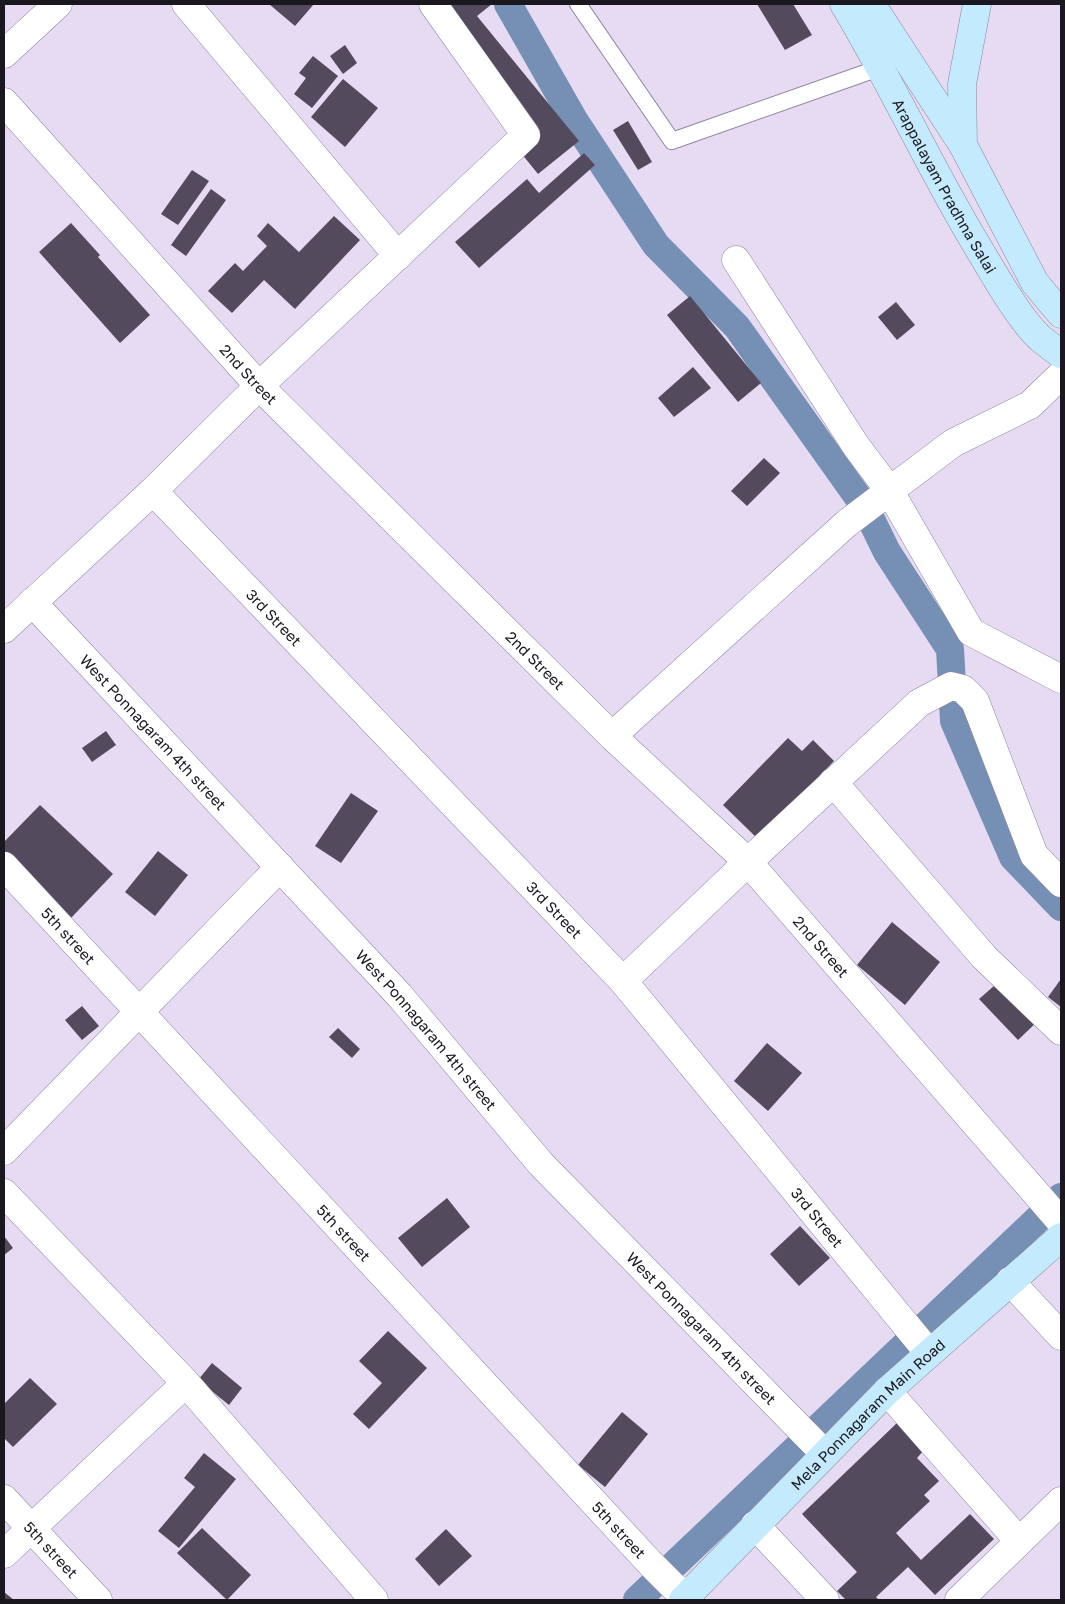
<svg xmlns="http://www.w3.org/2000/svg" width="1065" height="1604" font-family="'Golos Text',sans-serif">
	<rect width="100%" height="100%" fill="#e6dbf3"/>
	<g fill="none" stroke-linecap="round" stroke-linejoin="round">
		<g stroke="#768fb4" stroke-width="28">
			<polyline points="508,4 574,120 656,245 737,327 865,507 887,552 950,649 954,721 1013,857 1061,907"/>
			<polyline points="637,1600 1061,1197"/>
		</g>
	</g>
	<g fill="#534a5d">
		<polygon points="269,4 314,4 295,26"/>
		<polygon points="442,4 492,4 477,16 579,141 538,174 521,153"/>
		<polygon points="757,4 793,4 812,35 785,50"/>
		<polygon points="345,45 357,63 343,74 330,56"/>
		<polygon points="313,56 338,76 312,108 294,94 306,78 299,73"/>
		<polygon points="343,79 378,108 345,147 311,117"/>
		<polygon points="628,121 652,162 638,170 613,130"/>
		<polygon points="584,153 595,165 479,268 455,242 527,179 539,193"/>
		<polygon points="192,170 209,181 178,225 161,214"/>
		<polygon points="211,189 226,200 186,256 171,245"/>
		<polygon points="334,216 360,240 295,309 264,280 232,313 208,291 235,263 243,271 267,246 257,236 268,223 299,252"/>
		<polygon points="71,223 100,255 98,257 150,315 120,343 39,252"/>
		<polygon points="690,296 761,383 738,402 667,315"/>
		<polygon points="896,302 915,325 897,340 878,317"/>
		<polygon points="693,367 711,388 674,417 658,398"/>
		<polygon points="764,458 780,473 747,506 731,491"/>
		<polygon points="106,731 116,745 92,762 82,748"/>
		<polygon points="788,738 802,751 813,740 834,761 758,839 723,805"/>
		<polygon points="351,793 378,811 341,863 315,846"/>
		<polygon points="40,805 113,874 71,918 4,854 4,842"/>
		<polygon points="158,851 188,875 155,916 125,892"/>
		<polygon points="892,922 940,962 905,1005 857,965"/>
		<polygon points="1002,979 1040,1019 1018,1040 979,999"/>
		<polygon points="1061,979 1061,1007 1048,997"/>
		<polygon points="82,1006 99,1026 82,1040 65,1020"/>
		<polygon points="338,1028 360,1049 352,1058 329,1037"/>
		<polygon points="767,1043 802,1073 768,1111 734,1081"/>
		<polygon points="447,1198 470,1227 422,1267 398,1238"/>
		<polygon points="800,1226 830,1258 799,1286 770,1254"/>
		<polygon points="4,1236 13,1248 4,1255"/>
		<polygon points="388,1331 427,1368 369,1429 353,1414 382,1383 359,1361"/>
		<polygon points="212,1363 242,1388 229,1405 198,1380"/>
		<polygon points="30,1378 57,1404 13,1447 4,1438 4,1404"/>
		<polygon points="622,1412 648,1434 605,1487 578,1465"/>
		<polygon points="898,1422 924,1450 917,1458 939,1481 924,1495 930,1501 896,1533 921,1560 970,1514 994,1539 935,1595 908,1567 876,1597 879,1600 846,1600 837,1591 857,1572 802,1514"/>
		<polygon points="204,1453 236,1479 179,1548 158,1531 195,1487 184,1478"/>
		<polygon points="202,1528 251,1575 227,1600 177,1553"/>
		<polygon points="446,1529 472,1556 439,1586 415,1559"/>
		<polygon points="4,1592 14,1600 4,1600"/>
	</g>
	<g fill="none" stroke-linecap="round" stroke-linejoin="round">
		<defs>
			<polyline id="lane" points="578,4 672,141 882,67"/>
			<g id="street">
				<polyline points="186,4 398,256"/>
				<polyline points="4,54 58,4"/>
				<path id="s1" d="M4 102 259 386 612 736 748 862 1061 1222"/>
				<polyline points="736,260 856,446 889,490 971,632 1061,679"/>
				<path id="s2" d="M153 491 623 981 929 1353"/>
				<path id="s3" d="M32 602 400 996 541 1164 825 1454"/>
				<polyline points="4,629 153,491 259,386 526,135 433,4"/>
				<polyline points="612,736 847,523 953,443 1030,405 1061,375"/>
				<polyline points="833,782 984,957 1061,1031"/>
				<path id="s4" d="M4 866 651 1564 674 1587 687 1595"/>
				<polyline points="623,981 748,862 919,703 951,686 963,689 975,701 1034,855 1061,883"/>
				<polyline points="4,1151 280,867"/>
				<polyline points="4,1193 186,1383 374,1600"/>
				<polyline points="1010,1281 1061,1336"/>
				<polyline points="887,1391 1019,1541"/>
				<path id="s5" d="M4 1499 98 1600"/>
				<polyline points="755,1525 825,1600"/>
				<polyline points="4,1554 186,1383"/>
				<polyline points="959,1600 1061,1501"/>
			</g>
			<g id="secondary">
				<path id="s6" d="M844 4C891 82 929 166 976 244 992 270 1018 318 1040 338 1047 344 1054 349 1061 354"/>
				<polyline points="871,4 963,145"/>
				<polyline points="977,4 962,84 963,145 1035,283 1061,314"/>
				<path id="s7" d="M683 1600 887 1391 1061 1237"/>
			</g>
		</defs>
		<use href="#lane" stroke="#8f859b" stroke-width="18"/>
		<use href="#street" stroke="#8f859b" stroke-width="29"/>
		<use href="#secondary" stroke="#8f859b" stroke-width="29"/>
		<use href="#lane" stroke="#fff" stroke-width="16"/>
		<use href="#street" stroke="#fff" stroke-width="28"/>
		<use href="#secondary" stroke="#c4eafd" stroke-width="28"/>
	</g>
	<g text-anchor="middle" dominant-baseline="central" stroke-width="5" stroke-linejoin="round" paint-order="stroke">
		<g font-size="15" fill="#1b171f" stroke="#fff">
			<text stroke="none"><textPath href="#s6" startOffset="208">Arappalayam Pradhna Salai</textPath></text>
			<text stroke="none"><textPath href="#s1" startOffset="366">2nd Street</textPath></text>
			<text stroke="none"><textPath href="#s2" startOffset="175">3rd Street</textPath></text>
			<text stroke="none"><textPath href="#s1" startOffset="771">2nd Street</textPath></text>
			<text stroke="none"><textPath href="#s3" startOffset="178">West Ponnagaram 4th street</textPath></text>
			<text stroke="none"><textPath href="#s2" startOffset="580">3rd Street</textPath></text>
			<text stroke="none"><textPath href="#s4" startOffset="95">5th street</textPath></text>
			<text stroke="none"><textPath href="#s1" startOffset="1176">2nd Street</textPath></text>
			<text stroke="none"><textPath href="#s3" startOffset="582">West Ponnagaram 4th street</textPath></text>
			<text stroke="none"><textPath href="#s2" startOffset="985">3rd Street</textPath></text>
			<text stroke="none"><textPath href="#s4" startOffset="500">5th street</textPath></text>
			<text stroke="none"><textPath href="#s3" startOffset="988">West Ponnagaram 4th street</textPath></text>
			<text stroke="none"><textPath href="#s7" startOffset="262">Mela Ponnagaram Main Road</textPath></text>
			<text stroke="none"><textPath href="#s4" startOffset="905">5th street</textPath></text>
			<text stroke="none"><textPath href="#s5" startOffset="69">5th street</textPath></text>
		</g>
	</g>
	<rect width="1065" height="1604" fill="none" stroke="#1b171f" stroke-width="10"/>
</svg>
